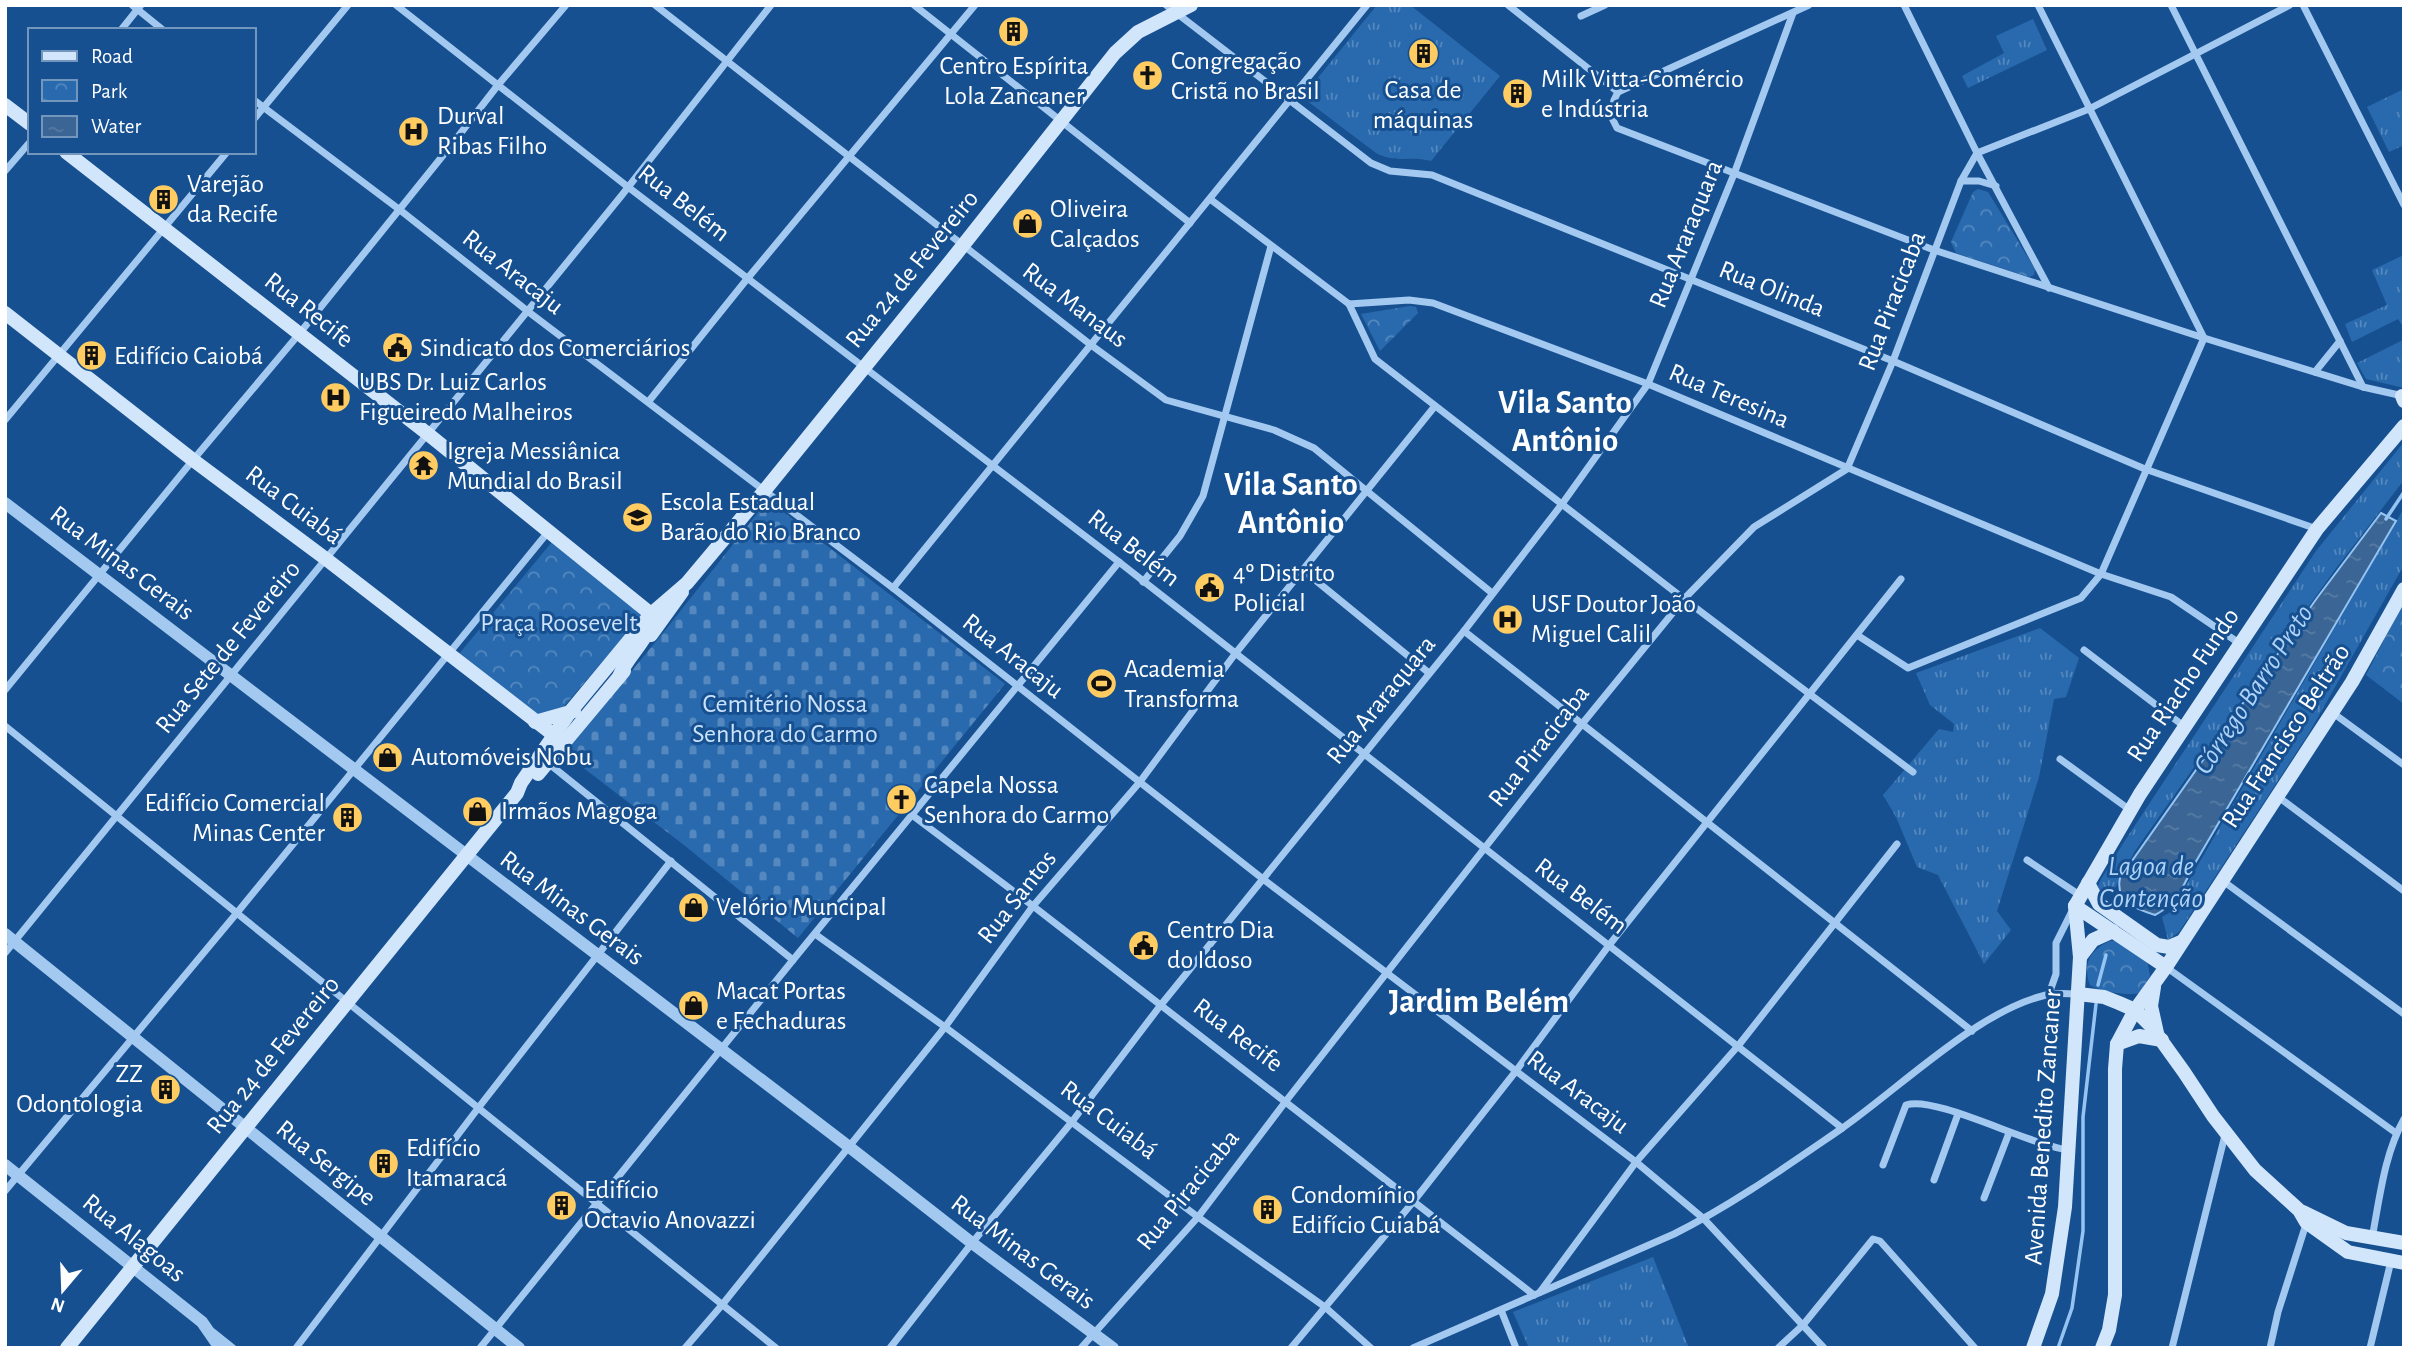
<svg xmlns="http://www.w3.org/2000/svg" width="2409" height="1353" font-family="'Alegreya Sans',sans-serif">
	<defs>
		<pattern id="grass-tufts" width="24" height="20" patternUnits="userSpaceOnUse" patternTransform="scale(1.75)"><rect width="24" height="20" fill="#296aae"/><path d="M3 7l-1-3M5 7V3M7 7l1-3M15 17l-1-3M17 17v-4M19 17l1-3" fill="none" stroke="#5488be"/></pattern>
		<pattern id="cemetery-stones" width="16" height="16" patternUnits="userSpaceOnUse" patternTransform="scale(1.75)"><rect width="16" height="16" fill="#296aae"/><path d="M2 7V4a2 2 0 0 1 4 0v3zM10 15v-3a2 2 0 0 1 4 0v3z" fill="#5488be"/></pattern>
		<pattern id="park-crowns" width="20" height="18" patternUnits="userSpaceOnUse" patternTransform="scale(1.75)"><rect width="20" height="18" fill="#296aae"/><path d="M2 6a3 3 0 1 1 6 0M12 15a3 3 0 1 1 6 0" fill="none" stroke="#5488be"/></pattern>
		<pattern id="water-ripples" width="26" height="14" patternUnits="userSpaceOnUse" patternTransform="scale(1.75)"><rect width="26" height="14" fill="#3b6594"/><path d="M2 4q2-2 4 0t4 0M15 11q2-2 4 0t4 0" fill="none" stroke="#587ca4"/></pattern>
	</defs>
	<rect width="100%" height="100%" fill="#165090"/>
	<g fill="url(#grass-tufts)">
		<path d="M1377 5H1410L1500 76 1431 161C1410 155 1396 164 1376 153L1306 100 1304 95Z"/>
		<polygon points="2033,19 2047,50 1968,88 1962,76 2004,53 1996,36"/>
		<polygon points="2404,89 2404,145 2389,152 2367,107"/>
		<polygon points="2404,255 2404,328 2398,319 2352,342 2345,324 2387,305 2372,270"/>
		<polygon points="2403,340 2404,388 2366,379 2357,363"/>
		<polygon points="2404,442 2404,480 2334,571 2259,675 2135,851 2114,890 2100,893 2098,886 2100,881 2124,842 2316,551"/>
		<polygon points="2404,508 2404,565 2309,733 2179,932 2168,940 2162,917 2169,913 2176,903"/>
		<polygon points="2040,628 2079,658 2066,697 2054,699 2039,777 1997,911 2011,930 1984,964 1938,875 1917,867 1896,817 1883,795 1939,729 1953,732 1954,724 1930,705 1916,673"/>
		<polygon points="1653,1257 1689,1348 1529,1348 1513,1312"/>
	</g>
	<polygon fill="url(#cemetery-stones)" points="768,500 1005,684 798,938 684,845 564,753 667,628"/>
	<g fill="url(#park-crowns)">
		<polygon points="1978,189 1988,192 2035,269 2034,275 2029,277 1956,253 1951,242 1973,192"/>
		<polygon points="1410,306 1416,307 1418,313 1380,351 1361,314"/>
		<polygon points="552,542 643,614 560,711 533,715 459,654"/>
		<polygon points="2404,601 2404,704 2366,675"/>
		<path d="M2110 941H2116L2147 959 2150 976 2140 993C2126 996 2102 992 2090 985 2082 964 2090 950 2110 941Z"/>
	</g>
	<path fill="url(#water-ripples)" stroke="#95c4f3" stroke-width="2" d="M2381 513 2396 521 2191 870C2183 889 2173 906 2155 915 2136 909 2115 902 2120 878L2317 598Z"/>
	<g fill="none" stroke-linecap="round" stroke-linejoin="round">
		<g stroke="#95c4f3" stroke-width="3.5">
			<polyline points="2386,519 2404,492"/>
			<polyline points="2098,985 2106,955"/>
			<polyline points="2058,1348 2072,1308 2083,1231 2083,1117 2096,1004"/>
		</g>
		<g stroke="#a3c9f0" stroke-width="7">
			<polyline points="132,5 163,30"/>
			<polyline points="396,5 628,187 1119,562 1842,1128"/>
			<polyline points="655,5 1091,345 1166,400 1274,430 1314,448 1492,593"/>
			<polyline points="914,5 1190,223"/>
			<polyline points="1166,5 1371,163 1390,171 1432,175 1893,361 2145,469 2317,529"/>
			<polyline points="1508,5 1618,92"/>
			<polyline points="1809,5 1618,92 1614,100 1611,116 1617,128 1934,250 2204,338 2363,387 2403,396"/>
			<polyline points="1904,5 1977,153 2049,288"/>
			<polyline points="2171,5 2363,387"/>
			<polyline points="2303,5 2404,205"/>
			<polyline points="1581,16 1605,5"/>
			<polyline points="121,30 141,5"/>
			<polyline points="254,100 400,210 530,313 893,588 1263,879 1636,1162 1704,1219 1824,1348"/>
			<polyline points="254,119 348,5"/>
			<polyline points="1977,153 2089,109 2290,5"/>
			<polyline points="5,171 30,142"/>
			<polyline points="1961,181 1979,181 1996,186"/>
			<polyline points="1210,199 1349,304 1409,300 1433,303 1648,384 2101,574 2171,597 2239,643"/>
			<polyline points="1349,304 1375,359 1684,599 1913,772"/>
			<polyline points="2315,372 2340,341"/>
			<polyline points="649,401 747,279 975,5"/>
			<polyline points="5,420 227,152"/>
			<polyline points="1303,570 1429,673"/>
			<polyline points="1143,582 1180,536 1203,496 1271,246"/>
			<polyline points="893,588 1367,5"/>
			<polyline points="1464,631 1972,1031"/>
			<polyline points="1857,635 1908,668 2081,598 2101,574 2204,338 2038,5"/>
			<polyline points="2084,650 2185,727"/>
			<polyline points="5,690 193,460 299,334 453,143 498,85 566,5"/>
			<polyline points="2333,713 2404,765"/>
			<polyline points="5,726 776,1348"/>
			<polyline points="2060,759 2130,810"/>
			<polyline points="548,763 793,960"/>
			<polyline points="2277,796 2404,891"/>
			<polyline points="912,815 1033,906 1534,1295"/>
			<polyline points="2027,860 2081,896"/>
			<polyline points="2223,881 2404,1014"/>
			<polyline points="815,934 945,1027 1198,1217 1325,1307 1371,1348"/>
			<polyline points="5,953 622,195 771,5"/>
			<polyline points="2166,967 2396,1133"/>
			<polyline points="2049,994 2056,974 2056,943 2073,909"/>
			<path d="M1883 1165 1906 1105C1935 1095 2029 1145 2068 1150"/>
			<polyline points="1934,1180 1958,1114"/>
			<polyline points="5,1191 236,914 548,532"/>
			<polyline points="1984,1198 2009,1133"/>
			<path d="M2372 1238C2380 1197 2384 1155 2404 1119"/>
			<polyline points="1540,1292 1636,1162 1738,1046 1897,844"/>
			<polyline points="1501,1310 1516,1348"/>
			<polyline points="213,1332 233,1348"/>
			<polyline points="296,1348 479,1107 671,861"/>
			<polyline points="480,1348 793,960 1119,562"/>
			<polyline points="685,1348 722,1305 945,1027 1033,906 1139,783 1235,654 1435,406"/>
			<polyline points="890,1348 972,1243 1071,1123 1160,1006 1464,631 1562,504 1648,384 1734,174 1793,13"/>
			<polyline points="1081,1348 1198,1217 1286,1101 1582,724 1684,599 1754,527 1847,469 1893,361 1961,181 1977,153"/>
			<polyline points="1291,1348 1413,1202 1516,1071 1610,944 1901,579"/>
			<path d="M1413 1348 1674 1234C1732 1205 1787 1166 1841 1129 1900 1088 1977 1011 2046 995 2056 992 2068 994 2078 994"/>
			<polyline points="1778,1348 1803,1325 1873,1239 1880,1241 1975,1348"/>
			<polyline points="2172,1348 2225,1135"/>
			<polyline points="2270,1348 2278,1312 2307,1221"/>
			<polyline points="2370,1348 2391,1261"/>
		</g>
		<g stroke="#a3c9f0" stroke-width="12">
			<polyline points="5,503 848,1146 972,1243 1113,1348"/>
			<polyline points="5,934 519,1348"/>
			<polyline points="5,1165 202,1322 220,1348"/>
		</g>
		<g stroke="#d1e5fb" stroke-width="14">
			<polyline points="5,105 30,124"/>
			<path d="M66 152 428 434 651 614C655 635 626 656 619 677"/>
			<polyline points="5,313 193,460 326,559 555,736"/>
			<polyline points="2402,396 2404,401"/>
			<polyline points="651,635 682,592"/>
			<polyline points="535,722 574,711"/>
			<polyline points="538,774 624,671"/>
			<polyline points="2088,883 2099,904 2157,945 2169,947 2181,942"/>
			<polyline points="2075,906 2140,794 2317,529 2404,426"/>
			<polyline points="2075,906 2166,967"/>
			<polyline points="2080,957 2093,940 2113,931"/>
			<polyline points="2154,987 2151,1006 2157,1033"/>
			<polyline points="2078,994 2104,997 2119,1003 2135,1010 2151,1026 2184,1072 2213,1116 2255,1170 2299,1210 2306,1222 2348,1252 2404,1263"/>
			<polyline points="2117,1044 2139,1036 2162,1040"/>
			<polyline points="2303,1212 2346,1233 2404,1243"/>
			<polyline points="67,1348 517,793 521,783 570,712 651,614 687,583 765,490 957,253 1115,53 1138,32 1191,5"/>
			<polyline points="2033,1348 2052,1294 2065,1207 2080,957 2075,906"/>
			<polyline points="2102,1348 2109,1330 2115,1295 2115,1069 2117,1044 2135,1010 2166,967 2352,682 2404,589"/>
		</g>
	</g>
	<defs>
		<symbol id="building-disc" viewBox="-11 -11 22 22"><circle r="9.5" fill="#ffcc62" stroke="#165090"/><path d="M-4-6H4V6H1V3H-1V6H-4ZM-2.5-4.3h1.7v1.8h-1.7ZM.8-4.3h1.7v1.8H.8ZM-2.5-1h1.7V.8h-1.7ZM.8-1h1.7V.8H.8Z" fill="#111"/></symbol>
		<symbol id="church-disc" viewBox="-11 -11 22 22"><circle r="9.5" fill="#ffcc62" stroke="#165090"/><path d="M-1.2-6h2.4v3.5h3.3v2.4h-3.3V6h-2.4V-.1h-3.3v-2.4h3.3Z" fill="#111"/></symbol>
		<symbol id="hospital-disc" viewBox="-11 -11 22 22"><circle r="9.5" fill="#ffcc62" stroke="#165090"/><path d="M-5-5h3v3.5h4V-5h3V5h-3V1.5h-4V5h-3Z" fill="#111"/></symbol>
		<symbol id="shop-disc" viewBox="-11 -11 22 22"><circle r="9.5" fill="#ffcc62" stroke="#165090"/><path d="M-5-2.5h2.3a2.7 3.5 0 0 1 5.4 0H5L5.5 6h-11ZM-1.5-2.5h3a1.5 2.3 0 0 0-3 0Z" fill="#111"/></symbol>
		<symbol id="civic-disc" viewBox="-11 -11 22 22"><circle r="9.5" fill="#ffcc62" stroke="#165090"/><path d="M-.6-6.5H3V-4.5H.6V-3L4-1V1h2V6H-6V1h2V-1L-.6-3ZM-1.2 2.5V6h2.4V2.5Z" fill="#111"/></symbol>
		<symbol id="temple-disc" viewBox="-11 -11 22 22"><circle r="9.5" fill="#ffcc62" stroke="#165090"/><path d="M0-6L5-2H3V0L6.5 2.5H4V6H1.5V3h-3V6H-4V2.5H-6.5L-3 0V-2H-5Z" fill="#111"/></symbol>
		<symbol id="school-disc" viewBox="-11 -11 22 22"><circle r="9.5" fill="#ffcc62" stroke="#165090"/><path d="M0-5L7-2L0 1L-7-2ZM-4 1L0 2.5L4 1V4Q0 6-4 4Z" fill="#111"/></symbol>
		<symbol id="stadium-disc" viewBox="-11 -11 22 22"><circle r="9.5" fill="#ffcc62" stroke="#165090"/><path d="M0-5a6.5 5 0 1 0 0 10a6.5 5 0 1 0 0-10ZM-3.5-1.8h7v3.6h-7Z" fill="#111"/></symbol>
	</defs>
	<g fill-rule="evenodd">
		<use href="#building-disc" x="996" y="14" width="35" height="35"/>
		<use href="#building-disc" x="1406" y="36" width="35" height="35"/>
		<use href="#church-disc" x="1130" y="58" width="35" height="35"/>
		<use href="#building-disc" x="1500" y="76" width="35" height="35"/>
		<use href="#hospital-disc" x="396" y="114" width="35" height="35"/>
		<use href="#building-disc" x="146" y="182" width="35" height="35"/>
		<use href="#shop-disc" x="1010" y="206" width="35" height="35"/>
		<use href="#civic-disc" x="380" y="330" width="35" height="35"/>
		<use href="#building-disc" x="74" y="338" width="35" height="35"/>
		<use href="#hospital-disc" x="318" y="380" width="35" height="35"/>
		<use href="#temple-disc" x="406" y="448" width="35" height="35"/>
		<use href="#school-disc" x="620" y="500" width="35" height="35"/>
		<use href="#civic-disc" x="1192" y="570" width="35" height="35"/>
		<use href="#hospital-disc" x="1490" y="602" width="35" height="35"/>
		<use href="#stadium-disc" x="1084" y="666" width="35" height="35"/>
		<use href="#shop-disc" x="370" y="740" width="35" height="35"/>
		<use href="#church-disc" x="884" y="782" width="35" height="35"/>
		<use href="#shop-disc" x="460" y="794" width="35" height="35"/>
		<use href="#building-disc" x="330" y="800" width="35" height="35"/>
		<use href="#shop-disc" x="676" y="890" width="35" height="35"/>
		<use href="#civic-disc" x="1126" y="928" width="35" height="35"/>
		<use href="#shop-disc" x="676" y="988" width="35" height="35"/>
		<use href="#building-disc" x="148" y="1072" width="35" height="35"/>
		<use href="#building-disc" x="366" y="1146" width="35" height="35"/>
		<use href="#building-disc" x="544" y="1188" width="35" height="35"/>
		<use href="#building-disc" x="1250" y="1192" width="35" height="35"/>
	</g>
	<g text-anchor="middle" dominant-baseline="central" stroke-width="6" stroke-linejoin="round" paint-order="stroke">
		<g font-size="26" fill="#fff" stroke="#165090" text-anchor="start">
			<text x="1171" y="61">Congregação<tspan x="1171" dy="30">Cristã no Brasil</tspan></text>
			<text x="1014" y="66" text-anchor="middle">Centro Espírita<tspan x="1014" dy="30">Lola Zancaner</tspan></text>
			<text x="1541" y="79">Milk Vitta-Comércio<tspan x="1541" dy="30">e Indústria</tspan></text>
			<text x="1423" y="90" text-anchor="middle">Casa de<tspan x="1423" dy="30">máquinas</tspan></text>
			<text x="437" y="116">Durval<tspan x="437" dy="30">Ribas Filho</tspan></text>
			<text x="187" y="184">Varejão<tspan x="187" dy="30">da Recife</tspan></text>
			<text x="1050" y="209">Oliveira<tspan x="1050" dy="30">Calçados</tspan></text>
			<text x="420" y="348">Sindicato dos Comerciários</text>
			<text x="114" y="356">Edifício Caiobá</text>
			<text x="359" y="382">UBS Dr. Luiz Carlos<tspan x="359" dy="30">Figueiredo Malheiros</tspan></text>
			<text x="447" y="451">Igreja Messiânica<tspan x="447" dy="30">Mundial do Brasil</tspan></text>
			<text x="660" y="502">Escola Estadual<tspan x="660" dy="30">Barão do Rio Branco</tspan></text>
			<text x="1233" y="573">4º Distrito<tspan x="1233" dy="30">Policial</tspan></text>
			<text x="1531" y="604">USF Doutor João<tspan x="1531" dy="30">Miguel Calil</tspan></text>
			<text x="1124" y="669">Academia<tspan x="1124" dy="30">Transforma</tspan></text>
			<text x="411" y="757">Automóveis Nobu</text>
			<text x="924" y="785">Capela Nossa<tspan x="924" dy="30">Senhora do Carmo</tspan></text>
			<text x="325" y="803" text-anchor="end">Edifício Comercial<tspan x="325" dy="30">Minas Center</tspan></text>
			<text x="501" y="811">Irmãos Magoga</text>
			<text x="716" y="907">Velório Muncipal</text>
			<text x="1167" y="930">Centro Dia<tspan x="1167" dy="30">do Idoso</tspan></text>
			<text x="716" y="991">Macat Portas<tspan x="716" dy="30">e Fechaduras</tspan></text>
			<text x="143" y="1074" text-anchor="end">ZZ<tspan x="143" dy="30">Odontologia</tspan></text>
			<text x="406" y="1148">Edifício<tspan x="406" dy="30">Itamaracá</tspan></text>
			<text x="584" y="1190">Edifício<tspan x="584" dy="30">Octavio Anovazzi</tspan></text>
			<text x="1291" y="1195">Condomínio<tspan x="1291" dy="30">Edifício Cuiabá</tspan></text>
		</g>
		<g font-size="26" fill="#fff" stroke="#165090">
			<text transform="translate(684 203) rotate(38)">Rua Belém</text>
			<text transform="translate(1686 234) rotate(-68)">Rua Araraquara</text>
			<text transform="translate(912 269) rotate(-51)">Rua 24 de Fevereiro</text>
			<text transform="translate(513 272) rotate(38)">Rua Aracaju</text>
			<text transform="translate(1772 289) rotate(22)">Rua Olinda</text>
			<text transform="translate(1892 301) rotate(-69)">Rua Piracicaba</text>
			<text transform="translate(1075 305) rotate(37)">Rua Manaus</text>
			<text transform="translate(309 310) rotate(38)">Rua Recife</text>
			<text transform="translate(1729 396) rotate(23)">Rua Teresina</text>
			<text transform="translate(294 505) rotate(37)">Rua Cuiabá</text>
			<text transform="translate(1134 548) rotate(38)">Rua Belém</text>
			<text transform="translate(122 563) rotate(37)">Rua Minas Gerais</text>
			<text transform="translate(228 647) rotate(-51)">Rua Sete de Fevereiro</text>
			<text transform="translate(1013 656) rotate(38)">Rua Aracaju</text>
			<text transform="translate(2183 685) rotate(-56)">Rua Riacho Fundo</text>
			<text transform="translate(1381 700) rotate(-51)">Rua Araraquara</text>
			<text transform="translate(2286 736) rotate(-57)">Rua Francisco Beltrão</text>
			<text transform="translate(1539 746) rotate(-52)">Rua Piracicaba</text>
			<text transform="translate(1581 896) rotate(37)">Rua Belém</text>
			<text transform="translate(1017 897) rotate(-52)">Rua Santos</text>
			<text transform="translate(572 908) rotate(37)">Rua Minas Gerais</text>
			<text transform="translate(1238 1035) rotate(37)">Rua Recife</text>
			<text transform="translate(273 1055) rotate(-51)">Rua 24 de Fevereiro</text>
			<text transform="translate(1578 1092) rotate(37)">Rua Aracaju</text>
			<text transform="translate(1109 1120) rotate(37)">Rua Cuiabá</text>
			<text transform="translate(2043 1127) rotate(-86)">Avenida Benedito Zancaner</text>
			<text transform="translate(326 1163) rotate(39)">Rua Sergipe</text>
			<text transform="translate(1188 1190) rotate(-51)">Rua Piracicaba</text>
			<text transform="translate(134 1238) rotate(39)">Rua Alagoas</text>
			<text transform="translate(1023 1252) rotate(37)">Rua Minas Gerais</text>
		</g>
		<g font-size="26" fill="#cae2fb" stroke="#165090">
			<text x="559" y="623">Praça Roosevelt</text>
			<text x="785" y="704">Cemitério Nossa<tspan x="785" dy="30">Senhora do Carmo</tspan></text>
		</g>
		<g font-size="28" font-style="italic" fill="#afd2f7" stroke="#165090">
			<text transform="translate(2254 690) rotate(-57)">Córrego Barro Preto</text>
			<text x="2151" y="867">Lagoa de<tspan x="2151" dy="32">Contenção</tspan></text>
		</g>
		<g font-size="33" font-weight="bold" fill="#fff" stroke="#165090">
			<text x="1565" y="403">Vila Santo<tspan x="1565" dy="38">Antônio</tspan></text>
			<text x="1291" y="485">Vila Santo<tspan x="1291" dy="38">Antônio</tspan></text>
			<text x="1479" y="1002">Jardim Belém</text>
		</g>
	</g>
	<rect width="2409" height="1353" fill="none" stroke="#ffffff" stroke-width="14"/>
	<rect x="28" y="28" width="228" height="126" fill="#165090" stroke="#7396bc" stroke-width="2"/>
	<rect x="42" y="51" width="35" height="10" fill="#d1e5fb" stroke="#7396bc" stroke-width="2"/>
	<text x="91" y="63" font-size="21" fill="#ffffff">Road</text>
	<rect x="42" y="80" width="35" height="21" fill="url(#park-crowns)" stroke="#7396bc" stroke-width="2"/>
	<text x="91" y="98" font-size="21" fill="#ffffff">Park</text>
	<rect x="42" y="116" width="35" height="21" fill="url(#water-ripples)" stroke="#7396bc" stroke-width="2"/>
	<text x="91" y="133" font-size="21" fill="#ffffff">Water</text>
	<g transform="translate(63 1290) rotate(199)" stroke="#165090" stroke-width="5" paint-order="stroke">
	<path d="M0-5L12 26L0 18L-12 26Z" fill="#ffffff"/>
	<text y="-10" font-size="19" font-weight="bold" text-anchor="middle" fill="#ffffff">N</text>
	</g>
</svg>
